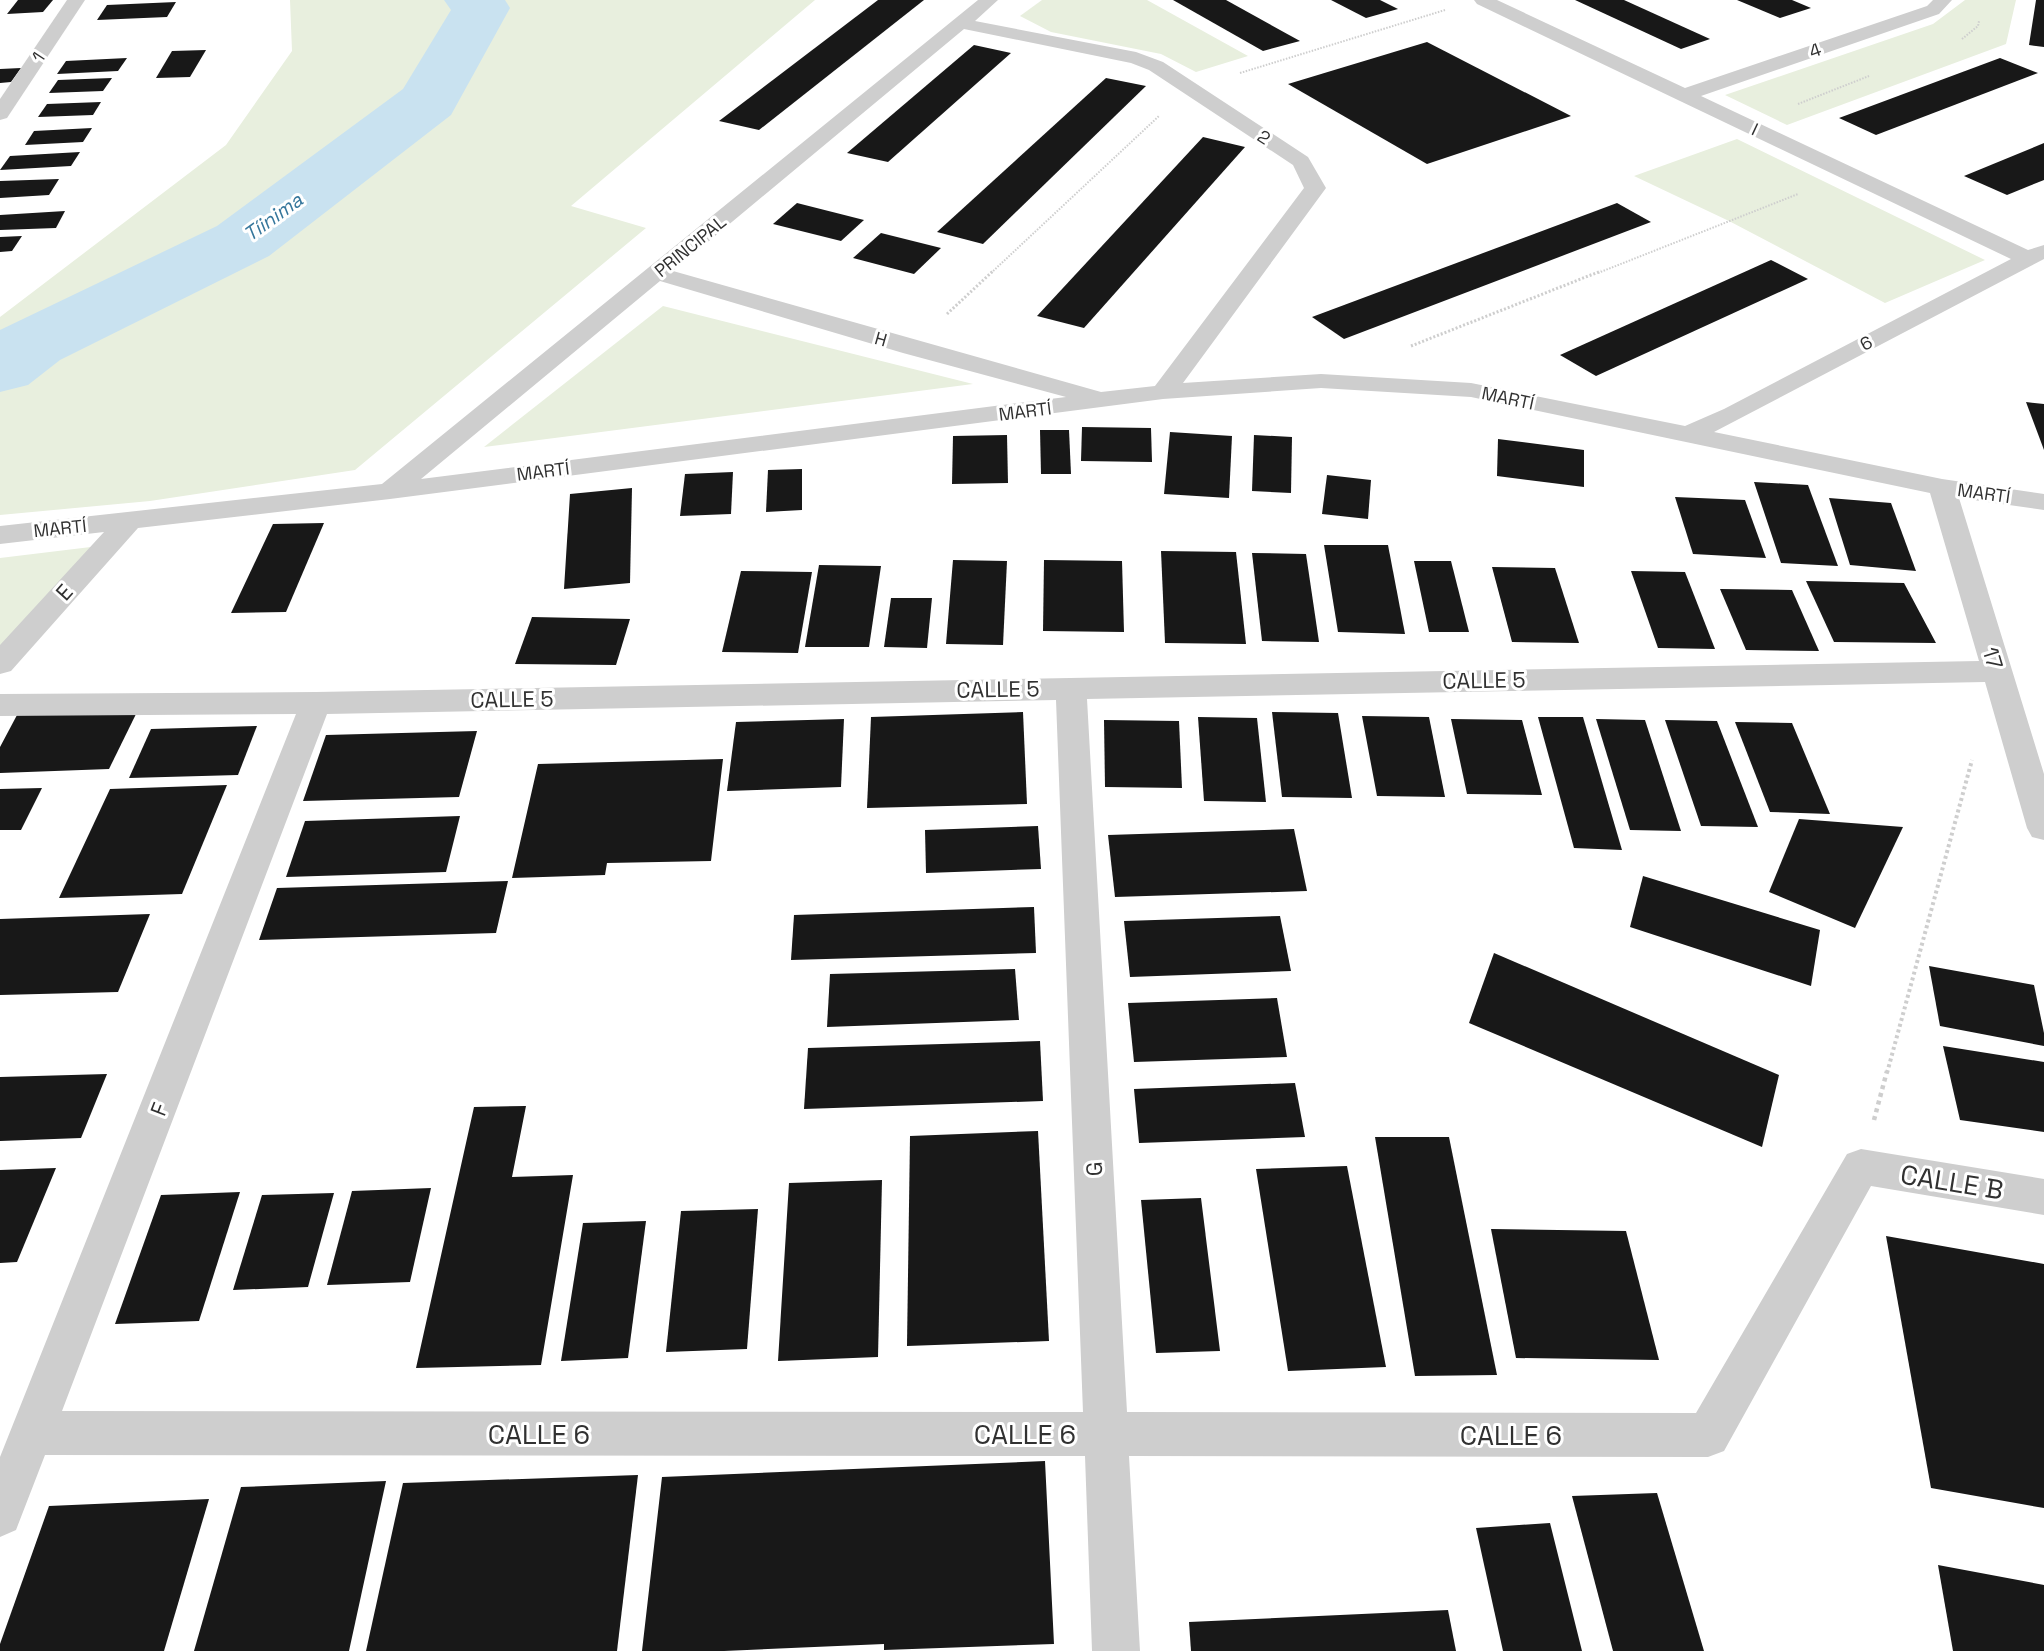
<svg xmlns="http://www.w3.org/2000/svg" width="2044" height="1651" font-family="'Space Grotesk',sans-serif">
	<rect width="100%" height="100%" fill="#fff"/>
	<g fill="#e8efde">
		<polygon points="290,0 815,0 571,206 646,228 355,470 150,501 0,515 0,317 226,145 292,51"/>
		<polygon points="1042,0 1147,0 1248,56 1196,72 1161,54 1051,32 1020,16"/>
		<polygon points="1965,0 2016,0 2006,44 1787,125 1725,95 1933,24"/>
		<polygon points="1737,139 1985,260 1885,303 1729,221 1634,176"/>
		<polygon points="663,306 973,384 484,447"/>
		<polygon points="99,546 0,665 0,558"/>
	</g>
	<g fill="none" stroke-linecap="round" stroke-linejoin="round">
		<polygon fill="#c9e2f0" fill-rule="evenodd" points="444,0 505,0 510,8 451,115 269,256 60,360 28,385 0,392 0,330 217,226 403,89 451,10"/>
	</g>
	<g fill="#181818">
		<polygon points="18,0 53,0 43,12 7,14"/>
		<polygon points="878,0 924,0 759,130 719,121"/>
		<polygon points="1173,0 1226,0 1300,41 1263,51"/>
		<polygon points="1331,0 1380,0 1398,9 1366,18"/>
		<polygon points="1575,0 1624,0 1710,39 1681,49"/>
		<polygon points="1737,0 1792,0 1811,8 1780,18"/>
		<polygon points="2036,0 2044,0 2044,47 2029,45"/>
		<polygon points="176,2 167,17 97,20 107,5"/>
		<polygon points="1427,42 1571,116 1427,164 1288,84"/>
		<polygon points="974,45 1011,53 888,162 847,153"/>
		<polygon points="206,50 190,77 156,78 172,51"/>
		<polygon points="127,58 118,71 57,74 66,61"/>
		<polygon points="2000,58 2038,73 1876,135 1839,118"/>
		<polygon points="21,68 11,82 0,83 0,69"/>
		<polygon points="112,78 103,91 49,93 58,80"/>
		<polygon points="1106,78 1146,86 983,244 937,232"/>
		<polygon points="101,102 93,115 38,117 47,104"/>
		<polygon points="92,128 83,142 25,145 34,131"/>
		<polygon points="1203,137 1245,147 1084,328 1037,316"/>
		<polygon points="2044,143 2044,180 2007,195 1964,176"/>
		<polygon points="80,152 71,166 0,170 10,156"/>
		<polygon points="59,179 49,195 0,198 0,181"/>
		<polygon points="797,203 864,220 841,241 773,224"/>
		<polygon points="1617,203 1651,222 1344,339 1312,317"/>
		<polygon points="65,211 56,228 0,230 0,215"/>
		<polygon points="881,233 941,248 914,274 853,258"/>
		<polygon points="22,236 12,251 0,252 0,237"/>
		<polygon points="1771,260 1808,279 1596,376 1560,355"/>
		<polygon points="2026,402 2044,404 2044,450"/>
		<polygon points="1082,427 1151,428 1152,462 1081,461"/>
		<polygon points="1040,430 1069,430 1071,474 1041,474"/>
		<polygon points="1170,432 1232,436 1229,498 1164,494"/>
		<polygon points="1007,435 1008,483 952,484 953,436"/>
		<polygon points="1254,435 1292,437 1291,493 1252,491"/>
		<polygon points="1498,439 1584,450 1584,487 1497,476"/>
		<polygon points="802,469 802,510 766,512 768,470"/>
		<polygon points="733,472 731,514 680,516 685,474"/>
		<polygon points="1327,475 1371,480 1368,519 1322,514"/>
		<polygon points="1754,482 1808,485 1838,566 1781,563"/>
		<polygon points="632,488 630,583 564,589 570,494"/>
		<polygon points="1675,497 1745,500 1766,558 1693,554"/>
		<polygon points="1829,498 1891,503 1916,571 1850,565"/>
		<polygon points="324,523 286,612 231,613 273,524"/>
		<polygon points="1324,545 1388,545 1405,634 1338,632"/>
		<polygon points="1161,551 1236,552 1246,644 1165,643"/>
		<polygon points="1252,553 1306,554 1319,642 1262,641"/>
		<polygon points="953,560 1007,561 1003,645 946,644"/>
		<polygon points="1044,560 1122,561 1124,632 1043,631"/>
		<polygon points="1414,561 1451,561 1469,632 1429,632"/>
		<polygon points="819,565 881,566 869,647 805,647"/>
		<polygon points="1492,567 1555,568 1579,643 1512,642"/>
		<polygon points="741,571 812,572 798,653 722,652"/>
		<polygon points="1631,571 1685,572 1715,649 1658,648"/>
		<polygon points="1806,581 1904,583 1936,643 1834,642"/>
		<polygon points="1720,589 1792,590 1819,651 1746,650"/>
		<polygon points="891,598 932,598 927,648 884,647"/>
		<polygon points="532,617 630,619 616,665 515,664"/>
		<polygon points="137,712 109,769 0,773 0,747 17,715"/>
		<polygon points="1023,712 1027,804 867,808 871,717"/>
		<polygon points="1272,712 1338,713 1352,798 1282,797"/>
		<polygon points="1362,716 1429,717 1445,797 1377,796"/>
		<polygon points="1198,717 1257,718 1266,802 1204,801"/>
		<polygon points="1538,717 1583,717 1622,850 1574,848"/>
		<polygon points="844,719 841,787 727,791 736,722"/>
		<polygon points="1451,719 1522,720 1542,795 1467,794"/>
		<polygon points="1596,719 1645,720 1681,831 1630,830"/>
		<polygon points="1104,720 1179,721 1182,788 1105,787"/>
		<polygon points="1665,720 1717,721 1758,827 1701,826"/>
		<polygon points="1735,722 1792,723 1830,814 1770,812"/>
		<polygon points="257,726 238,775 129,778 151,729"/>
		<polygon points="477,731 459,797 303,801 326,735"/>
		<polygon points="723,759 711,861 607,863 605,875 512,878 538,764"/>
		<polygon points="227,785 182,894 59,898 110,789"/>
		<polygon points="42,788 21,830 0,830 0,789"/>
		<polygon points="460,816 446,872 286,877 305,821"/>
		<polygon points="1799,819 1903,827 1855,928 1769,892"/>
		<polygon points="1038,826 1041,869 926,873 925,830"/>
		<polygon points="1294,829 1307,891 1115,897 1108,835"/>
		<polygon points="1643,876 1820,930 1811,986 1630,927"/>
		<polygon points="508,881 496,933 259,940 277,888"/>
		<polygon points="1034,907 1036,953 791,960 794,915"/>
		<polygon points="150,914 118,992 0,995 0,919"/>
		<polygon points="1280,916 1291,971 1130,977 1124,921"/>
		<polygon points="1494,953 1779,1075 1762,1147 1469,1023"/>
		<polygon points="1929,966 2034,985 2044,1033 2044,1046 1940,1026"/>
		<polygon points="1015,969 1019,1020 827,1027 830,974"/>
		<polygon points="1277,998 1287,1057 1134,1062 1128,1003"/>
		<polygon points="1040,1041 1043,1101 804,1109 808,1048"/>
		<polygon points="1943,1046 2044,1062 2044,1132 1960,1120"/>
		<polygon points="107,1074 81,1138 0,1141 0,1077"/>
		<polygon points="1295,1083 1305,1137 1139,1143 1134,1089"/>
		<polygon points="526,1106 512,1177 573,1175 541,1365 416,1368 474,1107"/>
		<polygon points="1038,1131 1049,1341 907,1346 910,1136"/>
		<polygon points="1375,1137 1449,1137 1497,1375 1415,1376"/>
		<polygon points="1347,1166 1386,1367 1288,1371 1256,1169"/>
		<polygon points="56,1168 17,1262 0,1263 0,1170"/>
		<polygon points="882,1180 878,1357 778,1361 789,1183"/>
		<polygon points="431,1188 410,1282 327,1285 352,1191"/>
		<polygon points="240,1192 199,1321 115,1324 161,1195"/>
		<polygon points="334,1193 308,1287 233,1290 262,1195"/>
		<polygon points="1201,1198 1220,1351 1156,1353 1141,1200"/>
		<polygon points="758,1209 747,1349 666,1352 681,1211"/>
		<polygon points="646,1221 628,1358 561,1361 583,1223"/>
		<polygon points="1491,1229 1626,1231 1659,1360 1516,1358"/>
		<polygon points="1886,1236 2044,1264 2044,1508 1931,1488"/>
		<polygon points="1045,1461 1054,1644 884,1650 884,1644 724,1651 642,1651 662,1477"/>
		<polygon points="638,1475 617,1651 366,1651 403,1483"/>
		<polygon points="386,1481 349,1651 194,1651 241,1487"/>
		<polygon points="1657,1493 1704,1651 1613,1651 1572,1496"/>
		<polygon points="209,1499 164,1651 0,1651 0,1644 49,1506"/>
		<polygon points="1550,1523 1582,1651 1503,1651 1476,1528"/>
		<polygon points="1938,1565 2044,1585 2044,1651 1953,1651"/>
		<polygon points="1448,1610 1456,1651 1191,1651 1189,1622"/>
	</g>
	<g fill="none" stroke-linecap="round" stroke-linejoin="round">
		<g stroke="#cecece" stroke-width="2" stroke-dasharray="1.5 1.5" stroke-linecap="butt">
			<polyline points="1962,39 1978,26 1979,21"/>
			<polyline points="1240,73 1445,10"/>
			<polyline points="1798,104 1869,76"/>
			<polyline points="991,273 1159,116"/>
			<polyline points="1598,273 1798,194"/>
		</g>
		<g stroke="#cecece" stroke-width="3" stroke-dasharray="2 2" stroke-linecap="butt">
			<polyline points="947,314 993,271"/>
			<polyline points="1411,346 1601,271"/>
		</g>
		<polyline stroke="#cecece" stroke-width="4" stroke-dasharray="3 3" stroke-linecap="butt" points="1887,1073 1972,760"/>
		<polyline stroke="#cecece" stroke-width="4.5" stroke-dasharray="4 4" stroke-linecap="butt" points="1874,1120 1887,1071"/>
		<g fill="#cecece" fill-rule="evenodd">
			<polygon points="67,0 85,0 7,118 0,120 0,99"/>
			<path d="M978 0H998L975 21 1136 52 1163 62 1308 157 1326 188 1183 383 1321 374 1471 383 1685 426 1724 409 2011 259 1477 4 1474 0H1497L1685 88 1927 6 1933 0H1952L1939 14 1701 96 2028 250 2044 245V259L1714 432 1942 479 2044 494V510L1959 498 2044 774V840L2032 837 2027 828 1985 682 1087 699 1127 1412 1696 1413 1847 1154 1861 1149 2044 1179V1215L1871 1186 1724 1451 1708 1457 1129 1456 1140 1651H1092L1085 1456 45 1455 16 1530 0 1537V1457L296 714 0 716V694L316 692 1979 661 1930 493 1471 397 1321 388 1163 399 390 499 138 528 11 671 0 674V645L104 532 0 544V526L382 484ZM964 29 1131 63 1149 70 1293 165 1304 188 1155 386 1101 392 673 271ZM660 281 903 353 1066 397 421 479ZM1056 700 1083 1412 62 1411 327 714Z"/>
		</g>
	</g>
	<g text-anchor="middle" dominant-baseline="central" stroke-width="6" stroke-linejoin="round" paint-order="stroke">
		<g font-size="18" fill="#313131" stroke="#fff">
			<text transform="translate(1815 50) rotate(-19)">4</text>
			<text transform="translate(38 57) rotate(-57)">1</text>
			<text transform="translate(1755 129) rotate(25)">I</text>
			<text transform="translate(1264 137) rotate(33)">2</text>
			<text transform="translate(690 246) rotate(-39)">PRINCIPAL</text>
			<text transform="translate(881 339) rotate(16)">H</text>
			<text transform="translate(1866 343) rotate(-28)">6</text>
			<text transform="translate(1508 398) rotate(12)">MARTÍ</text>
			<text transform="translate(1025 411) rotate(-7)">MARTÍ</text>
			<text transform="translate(543 471) rotate(-7)">MARTÍ</text>
			<text transform="translate(1984 493) rotate(8)">MARTÍ</text>
			<text transform="translate(60 528) rotate(-6)">MARTÍ</text>
		</g>
		<g font-size="20" font-style="italic" fill="#36779c" stroke="#fff">
			<text transform="translate(273 217) rotate(-36)">Tíinima</text>
		</g>
		<g font-size="22" fill="#313131" stroke="#fff">
			<text transform="translate(64 592) rotate(-48)">E</text>
			<text transform="translate(1993 658) rotate(73)">17</text>
			<text transform="translate(1484 680) rotate(-1)">CALLE 5</text>
			<text transform="translate(998 689) rotate(-1)">CALLE 5</text>
			<text transform="translate(512 699) rotate(-1)">CALLE 5</text>
			<text transform="translate(159 1109) rotate(-69)">F</text>
			<text transform="translate(1094 1169) rotate(-93)">G</text>
		</g>
		<g font-size="27" fill="#313131" stroke="#fff">
			<text transform="translate(1952 1182) rotate(9)">CALLE B</text>
			<text x="539" y="1434">CALLE 6</text>
			<text x="1025" y="1434">CALLE 6</text>
			<text x="1511" y="1435">CALLE 6</text>
		</g>
	</g>
</svg>
